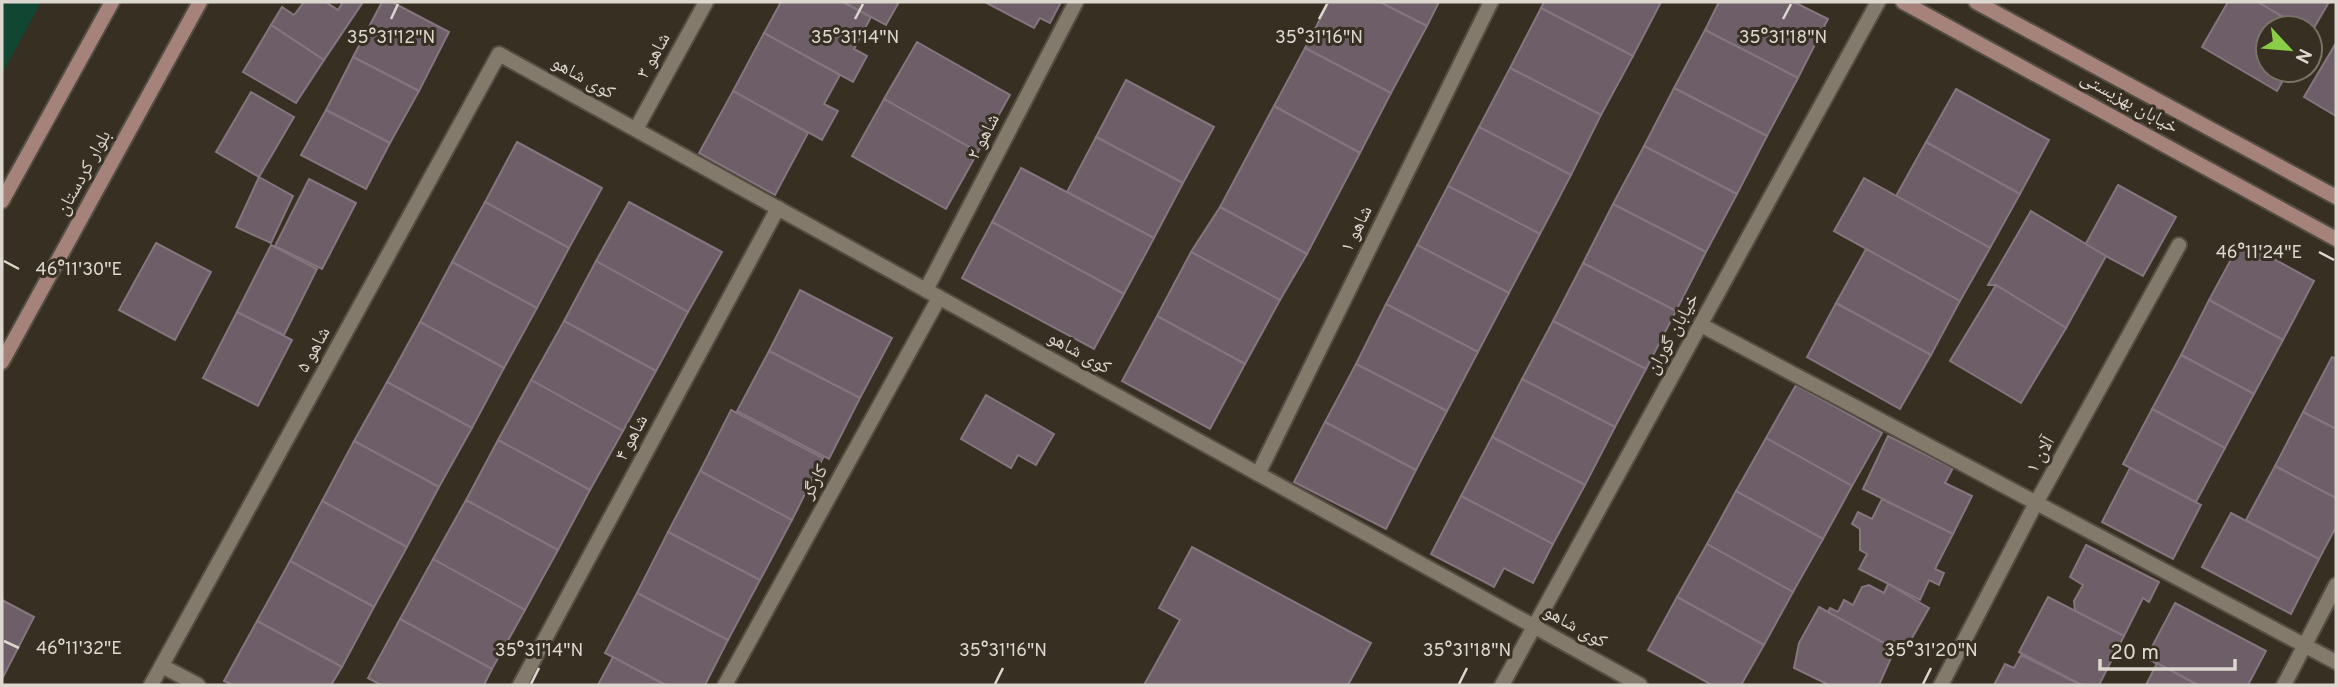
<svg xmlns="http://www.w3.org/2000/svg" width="2338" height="687" font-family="Overpass,'Noto Naskh Arabic',sans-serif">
	<rect width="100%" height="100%" fill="#372f22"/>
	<polygon fill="#114732" points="2,2 41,2 2,74"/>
	<g fill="#6d5e67" stroke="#85757f" stroke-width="2">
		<polygon points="304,2 326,2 338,10 343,2 363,2 324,60 271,25 282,7 294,15"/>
		<polygon points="382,2 392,2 449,32 419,91 353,57"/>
		<polygon points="781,2 843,2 871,17 854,49 867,56 853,82 764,33"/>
		<polygon points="843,2 899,2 886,25"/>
		<polygon points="985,2 1061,2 1050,23 1040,18 1034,28"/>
		<polygon points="1329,2 1380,2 1427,26 1391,93 1305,48"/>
		<polygon points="1380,2 1439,2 1427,26"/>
		<polygon points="1544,2 1661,2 1633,56 1541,8"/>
		<polygon points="1719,2 1794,2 1828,19 1798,78 1705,30"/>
		<polygon points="2228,2 2258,2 2302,28 2268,28 2268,70 2289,70 2277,91 2202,47"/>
		<polygon points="2258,2 2329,2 2311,33 2310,28 2302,28"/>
		<polygon points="1541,8 1633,56 1601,115 1510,68"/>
		<polygon points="271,25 324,60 296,103 243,72"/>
		<polygon points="1705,30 1798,78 1767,136 1674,88"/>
		<polygon points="764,33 840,75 824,104 838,111 822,140 733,91"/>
		<polygon points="917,42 1010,95 978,152 884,99"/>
		<polygon points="2336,43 2336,116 2304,97"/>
		<polygon points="1305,48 1391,93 1360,153 1274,106"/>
		<polygon points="353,57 419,91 390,143 326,110"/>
		<polygon points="1510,68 1601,115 1571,175 1479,127"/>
		<polygon points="1126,80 1214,127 1183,183 1096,137"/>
		<polygon points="1674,88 1767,136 1737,194 1644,146"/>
		<polygon points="1956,89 2049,140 2020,194 1926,142"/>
		<polygon points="733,91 808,133 775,195 699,153"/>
		<polygon points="251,92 294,117 259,177 216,152"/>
		<polygon points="884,99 978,152 946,209 852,156"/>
		<polygon points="1274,106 1360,153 1307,254 1220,207"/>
		<polygon points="326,110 390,143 366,189 301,155"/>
		<polygon points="1479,127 1571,175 1540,234 1448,186"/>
		<polygon points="1096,137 1183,183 1154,238 1067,192"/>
		<polygon points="517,142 602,188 569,248 485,202"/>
		<polygon points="1926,142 2020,194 1990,248 1896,196"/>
		<polygon points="1644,146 1737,194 1706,252 1613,204"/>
		<polygon points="1021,168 1154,238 1124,294 992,222"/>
		<polygon points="259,177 293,196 271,243 236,227"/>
		<polygon points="1864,178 1990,248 1960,301 1834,231"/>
		<polygon points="309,179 356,203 322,269 275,246"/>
		<polygon points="2118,185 2176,217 2143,276 2085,245"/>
		<polygon points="1448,186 1540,234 1509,293 1417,245"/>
		<polygon points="485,202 569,248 537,308 452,262"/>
		<polygon points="629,202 722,252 688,312 596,261"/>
		<polygon points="1613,204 1706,252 1676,311 1583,263"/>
		<polygon points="1220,207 1307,254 1280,300 1191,252"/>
		<polygon points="2031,211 2106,256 2066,328 1996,285 1988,285"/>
		<polygon points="992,222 1124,294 1094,349 962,278"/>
		<polygon points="2241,241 2314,281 2283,340 2209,300"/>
		<polygon points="156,243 211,272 175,340 119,310"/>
		<polygon points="271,245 317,269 284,335 237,312"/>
		<polygon points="1417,245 1509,293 1478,352 1386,304"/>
		<polygon points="1866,249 1960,301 1931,355 1836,303"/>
		<polygon points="1191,252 1280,300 1245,364 1157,316"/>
		<polygon points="596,261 688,312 656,371 564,321"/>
		<polygon points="452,262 537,308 504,368 420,322"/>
		<polygon points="1583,263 1676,311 1646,369 1553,321"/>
		<polygon points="1996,285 2066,328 2021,403 1950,361"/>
		<polygon points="800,290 892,338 860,398 769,351"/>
		<polygon points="2209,300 2283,340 2254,394 2181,355"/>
		<polygon points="1836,303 1931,355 1900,409 1807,357"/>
		<polygon points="1386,304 1478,352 1447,411 1356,364"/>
		<polygon points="237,312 292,340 258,406 203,378"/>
		<polygon points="1157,316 1245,364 1210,429 1122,381"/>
		<polygon points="564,321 656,371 623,431 531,380"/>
		<polygon points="1553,321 1646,369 1615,427 1522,379"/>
		<polygon points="420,322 504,368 472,428 387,382"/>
		<polygon points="769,351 860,398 829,459 737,411"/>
		<polygon points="2181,355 2254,394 2225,448 2152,409"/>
		<polygon points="2332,357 2336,359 2336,429 2303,412"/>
		<polygon points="1356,364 1447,411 1416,470 1325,422"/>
		<polygon points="1522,379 1615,427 1585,485 1492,437"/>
		<polygon points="531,380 623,431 590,490 498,440"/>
		<polygon points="387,382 472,428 439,487 354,441"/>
		<polygon points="1796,385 1882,433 1852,486 1766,438"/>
		<polygon points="986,395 1054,434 1036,465 1018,455 1011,468 961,439"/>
		<polygon points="2152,409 2225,448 2196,502 2123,464"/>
		<polygon points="731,410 823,458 792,520 700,471"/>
		<polygon points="2303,412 2336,429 2336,498 2275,466"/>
		<polygon points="1325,422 1416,470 1386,529 1294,482"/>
		<polygon points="1888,436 1953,468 1945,483 1972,496 1953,534 1863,489"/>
		<polygon points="1492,437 1585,485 1553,544 1461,496"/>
		<polygon points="1766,438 1852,486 1823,539 1736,491"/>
		<polygon points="498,440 590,490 558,550 466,500"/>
		<polygon points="354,441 439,487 407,547 322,501"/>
		<polygon points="2275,466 2336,498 2336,527 2319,559 2246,520"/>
		<polygon points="2130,468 2201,505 2173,559 2102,522"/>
		<polygon points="700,471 792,520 760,580 668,532"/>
		<polygon points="1736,491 1823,539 1793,592 1707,544"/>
		<polygon points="1461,496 1553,544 1533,583 1504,568 1494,587 1431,554"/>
		<polygon points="1882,499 1953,534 1935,569 1944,573 1939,585 1929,580 1920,600 1859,569 1867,554 1860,550 1860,529 1852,524 1858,512 1872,519"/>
		<polygon points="466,500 558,550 525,610 433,559"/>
		<polygon points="322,501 407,547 374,607 290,561"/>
		<polygon points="2231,513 2319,559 2291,614 2202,567"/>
		<polygon points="668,532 760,580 728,640 637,593"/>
		<polygon points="1707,544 1793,592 1764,645 1677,597"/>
		<polygon points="2086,545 2159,582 2149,602 2143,598 2124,636 2075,611 2074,601 2083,585 2070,577"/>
		<polygon points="1192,547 1371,643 1348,685 1144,685 1180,620 1159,608"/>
		<polygon points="433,559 525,610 492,669 400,619"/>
		<polygon points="290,561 374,607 342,667 257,621"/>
		<polygon points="1888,584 1929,608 1903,654 1827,613 1830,608 1838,612 1844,600 1853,605 1862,587 1869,585 1884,593"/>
		<polygon points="637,593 728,640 705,685 666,685 605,653"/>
		<polygon points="1677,597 1764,645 1741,685 1712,685 1648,650"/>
		<polygon points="2048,597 2124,636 2099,685 2082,685 2019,652"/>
		<polygon points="2,600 34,617 2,679"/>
		<polygon points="2175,603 2266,651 2248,685 2198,685 2146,658"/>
		<polygon points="1819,607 1895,649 1879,685 1829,685 1794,668 1799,643"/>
		<polygon points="400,619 492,669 484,685 381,685 368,678"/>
		<polygon points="257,621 342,667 331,685 233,685 224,681"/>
		<polygon points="2021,655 2081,685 1994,685 2005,664 2014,668"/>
		<polygon points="613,657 665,685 598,685"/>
		<polygon points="2157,663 2198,685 2146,685"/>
	</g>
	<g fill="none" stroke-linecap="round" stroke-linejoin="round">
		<defs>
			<g id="street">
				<polyline points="636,129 706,2"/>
				<polyline points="926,290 1076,2"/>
				<polyline points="1701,325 2336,662"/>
				<polyline points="1258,474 1491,2"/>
				<polyline points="162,666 198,685"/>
				<polyline points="151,685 499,54 1640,685"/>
				<polyline points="520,685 778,208"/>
				<polyline points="725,685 939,298"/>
				<polyline points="1502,685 1878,2"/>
				<polyline points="1941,685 2036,503 2179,245"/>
				<polyline points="2284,685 2336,585"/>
			</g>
			<g id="secondary">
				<polyline points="1903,2 2336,239"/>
				<polyline points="1976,2 2336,197"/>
				<polyline points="2,201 112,2"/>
				<polyline points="2,362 200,2"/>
			</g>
		</defs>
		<use href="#street" stroke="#534d42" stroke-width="18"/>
		<use href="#secondary" stroke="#534d42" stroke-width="18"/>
		<use href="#street" stroke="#847a6c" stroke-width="14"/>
		<use href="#secondary" stroke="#a5827a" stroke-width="14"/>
	</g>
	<path fill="none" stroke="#dcd7cf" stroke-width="2.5" d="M391 19 398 4M855 19 863 4M1319 19 1327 4M1783 19 1791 4M2319 252 2334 260M4 261 19 269M4 641 19 648M531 684 539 668M995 684 1003 668M1459 684 1467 668M1923 684 1931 668"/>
	<g text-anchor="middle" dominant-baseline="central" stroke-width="6" stroke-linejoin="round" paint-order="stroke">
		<g font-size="19" fill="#dcd7cf" stroke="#372f22">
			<text transform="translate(654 56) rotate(-61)">شاهو ۳</text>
			<text transform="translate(583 78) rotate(29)">کوی شاهو</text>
			<text transform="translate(2129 103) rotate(29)">خیابان بهزیستی</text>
			<text transform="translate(984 137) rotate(-63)">شاهو ۲</text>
			<text transform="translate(84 173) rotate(-61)">بلوار کردستان</text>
			<text transform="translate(1357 229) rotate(-64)">شاهو ۱</text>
			<text transform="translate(1673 334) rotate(-61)">خیابان گوران</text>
			<text transform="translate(314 350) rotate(-61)">شاهو ۵</text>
			<text transform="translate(1079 353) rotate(29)">کوی شاهو</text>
			<text transform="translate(632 438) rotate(-62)">شاهو ۴</text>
			<text transform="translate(2041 455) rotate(-61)">آلان ۱</text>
			<text transform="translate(815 482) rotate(-61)">کارگر</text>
			<text transform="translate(1575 627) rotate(29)">کوی شاهو</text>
		</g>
	</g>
	<g font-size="18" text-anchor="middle" fill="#dcd7cf" stroke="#372f22" stroke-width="6" stroke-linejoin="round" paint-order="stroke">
		<text x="391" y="43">35°31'12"N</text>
		<text x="855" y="43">35°31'14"N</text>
		<text x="1319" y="43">35°31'16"N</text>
		<text x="1783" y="43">35°31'18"N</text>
		<text x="2259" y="258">46°11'24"E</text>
		<text x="79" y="275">46°11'30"E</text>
		<text x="79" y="654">46°11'32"E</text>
		<text x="539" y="656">35°31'14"N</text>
		<text x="1003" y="656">35°31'16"N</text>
		<text x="1467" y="656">35°31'18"N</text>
		<text x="1931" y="656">35°31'20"N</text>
	</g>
	<rect width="2338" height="687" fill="none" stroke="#dcd7cf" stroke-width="7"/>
	<g transform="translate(2289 49) rotate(116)"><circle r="33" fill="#372f22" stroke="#797267" stroke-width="2"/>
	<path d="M0-5L12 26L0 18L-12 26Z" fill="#8ace48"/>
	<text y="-10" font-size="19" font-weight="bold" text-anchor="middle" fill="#dcd7cf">N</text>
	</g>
	<path d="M2100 659v10h135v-10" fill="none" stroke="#dcd7cf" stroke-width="3.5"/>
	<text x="2110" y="659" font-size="21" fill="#dcd7cf" stroke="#372f22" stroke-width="5" paint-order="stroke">20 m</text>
</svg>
